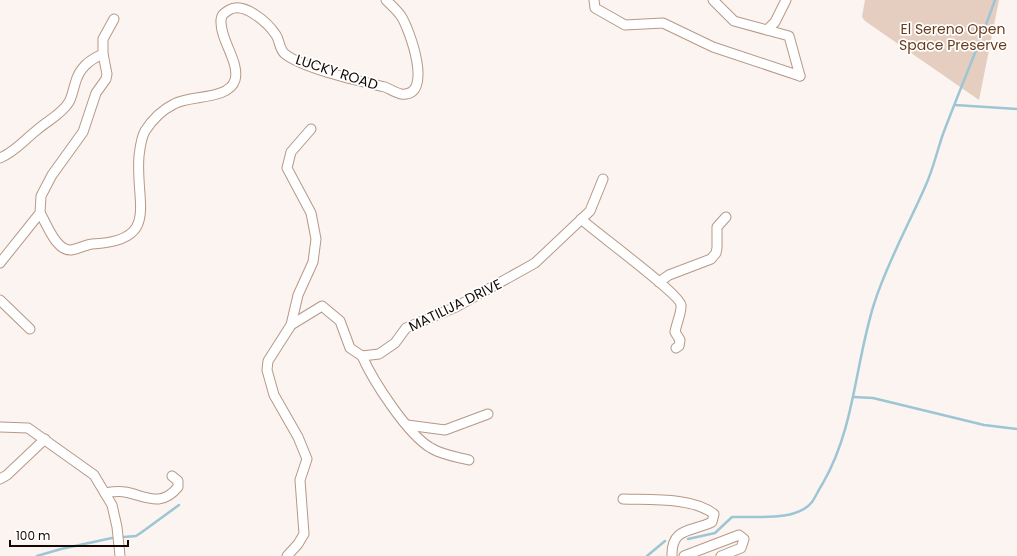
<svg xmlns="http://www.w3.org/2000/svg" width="1017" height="556" font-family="Poppins,sans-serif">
	<rect width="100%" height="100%" fill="#fbf4f0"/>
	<polygon fill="#e5cec0" points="865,0 999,0 979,100 865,21 862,17"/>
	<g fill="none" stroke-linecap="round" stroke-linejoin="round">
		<g stroke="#9cc6d3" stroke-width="2.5">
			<polyline points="955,105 1017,109"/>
			<polyline points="854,397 873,398 984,425 1017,429"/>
			<polyline points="124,537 136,536 142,532 179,505"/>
			<path d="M688 539 715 533 732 517C756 516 796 522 812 502 816 496 819 489 823 483 855 427 855 364 874 304 887 263 908 226 925 187 933 170 937 151 943 134 960 89 979 45 995 0"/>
			<polyline points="37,556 61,549 112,538"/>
			<polyline points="647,556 665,541"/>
		</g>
		<defs>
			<g id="minor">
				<polyline points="594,0 595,8 625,25 663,23 713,47 800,76"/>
				<polyline points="713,0 734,21 789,36 800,76"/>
				<polyline points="767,30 775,22 786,0"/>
				<path d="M0 158C15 152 24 140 37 130 47 121 62 114 69 102 72 97 73 90 75 84 79 68 89 60 103 54V39L114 19"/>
				<path d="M40 213C47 224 56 251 71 250 78 249 85 245 92 244 161 241 135 204 139 156 140 148 141 138 145 131 152 120 162 110 174 104 190 95 229 100 235 80 240 62 220 40 221 21 221 15 224 13 229 10 244 1 268 23 276 35 280 41 279 49 285 54 304 69 360 81 385 87 390 89 396 93 401 94 435 98 409 28 401 16 397 10 391 5 386 0"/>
				<path d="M581 219C595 232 680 294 681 305 682 311 676 325 675 332L680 340 679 346 676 348"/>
				<polyline points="0,263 40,213 41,196 52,175 83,132 96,93 106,79 107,74 103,54"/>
				<polyline points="659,282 669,275 711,259 716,253 717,248 717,227 726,217"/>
				<polyline points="0,300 30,329"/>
				<polyline points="291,325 298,295 313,262 316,239 311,213 287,168 291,152 311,129"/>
				<path d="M362 356C373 381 408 435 431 448 442 455 457 457 469 460"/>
				<polyline points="407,425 445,430 488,414"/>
				<polyline points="0,427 28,428 94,475 112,505 117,527 120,556"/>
				<polyline points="0,479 7,475 45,439"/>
				<path d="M105 493C111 492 119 491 125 492 146 496 161 508 178 487V481L172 476"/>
				<path d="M623 499C650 500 692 497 714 514L712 522C692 532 671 527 672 556"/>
				<polyline points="287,556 298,544 304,534 300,480 307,459 298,437 274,395 267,370 268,361 291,325 322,306 340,321 350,348 362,356 379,354 395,343 406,328 456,307 535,263 590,211 603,179"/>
				<polyline points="684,556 739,535 744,539 741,548 721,556"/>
			</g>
		</defs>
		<use href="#minor" stroke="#b79886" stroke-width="11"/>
		<use href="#minor" stroke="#fff" stroke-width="9"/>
	</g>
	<g text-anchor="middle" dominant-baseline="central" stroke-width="3.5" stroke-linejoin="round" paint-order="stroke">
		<g font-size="14" fill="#693b1c" stroke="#fff">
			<text x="953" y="29">El Sereno Open<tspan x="953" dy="16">Space Preserve</tspan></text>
		</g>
		<g font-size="14" fill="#140904" stroke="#fff">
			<text transform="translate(337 72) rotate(18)">LUCKY ROAD</text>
			<text transform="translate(455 305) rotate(-26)">MATILIJA DRIVE</text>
		</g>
	</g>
	<path d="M10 540v6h118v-6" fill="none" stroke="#140904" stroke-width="2"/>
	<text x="16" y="540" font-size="12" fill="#140904" stroke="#ffffff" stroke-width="3" paint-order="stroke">100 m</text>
</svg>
